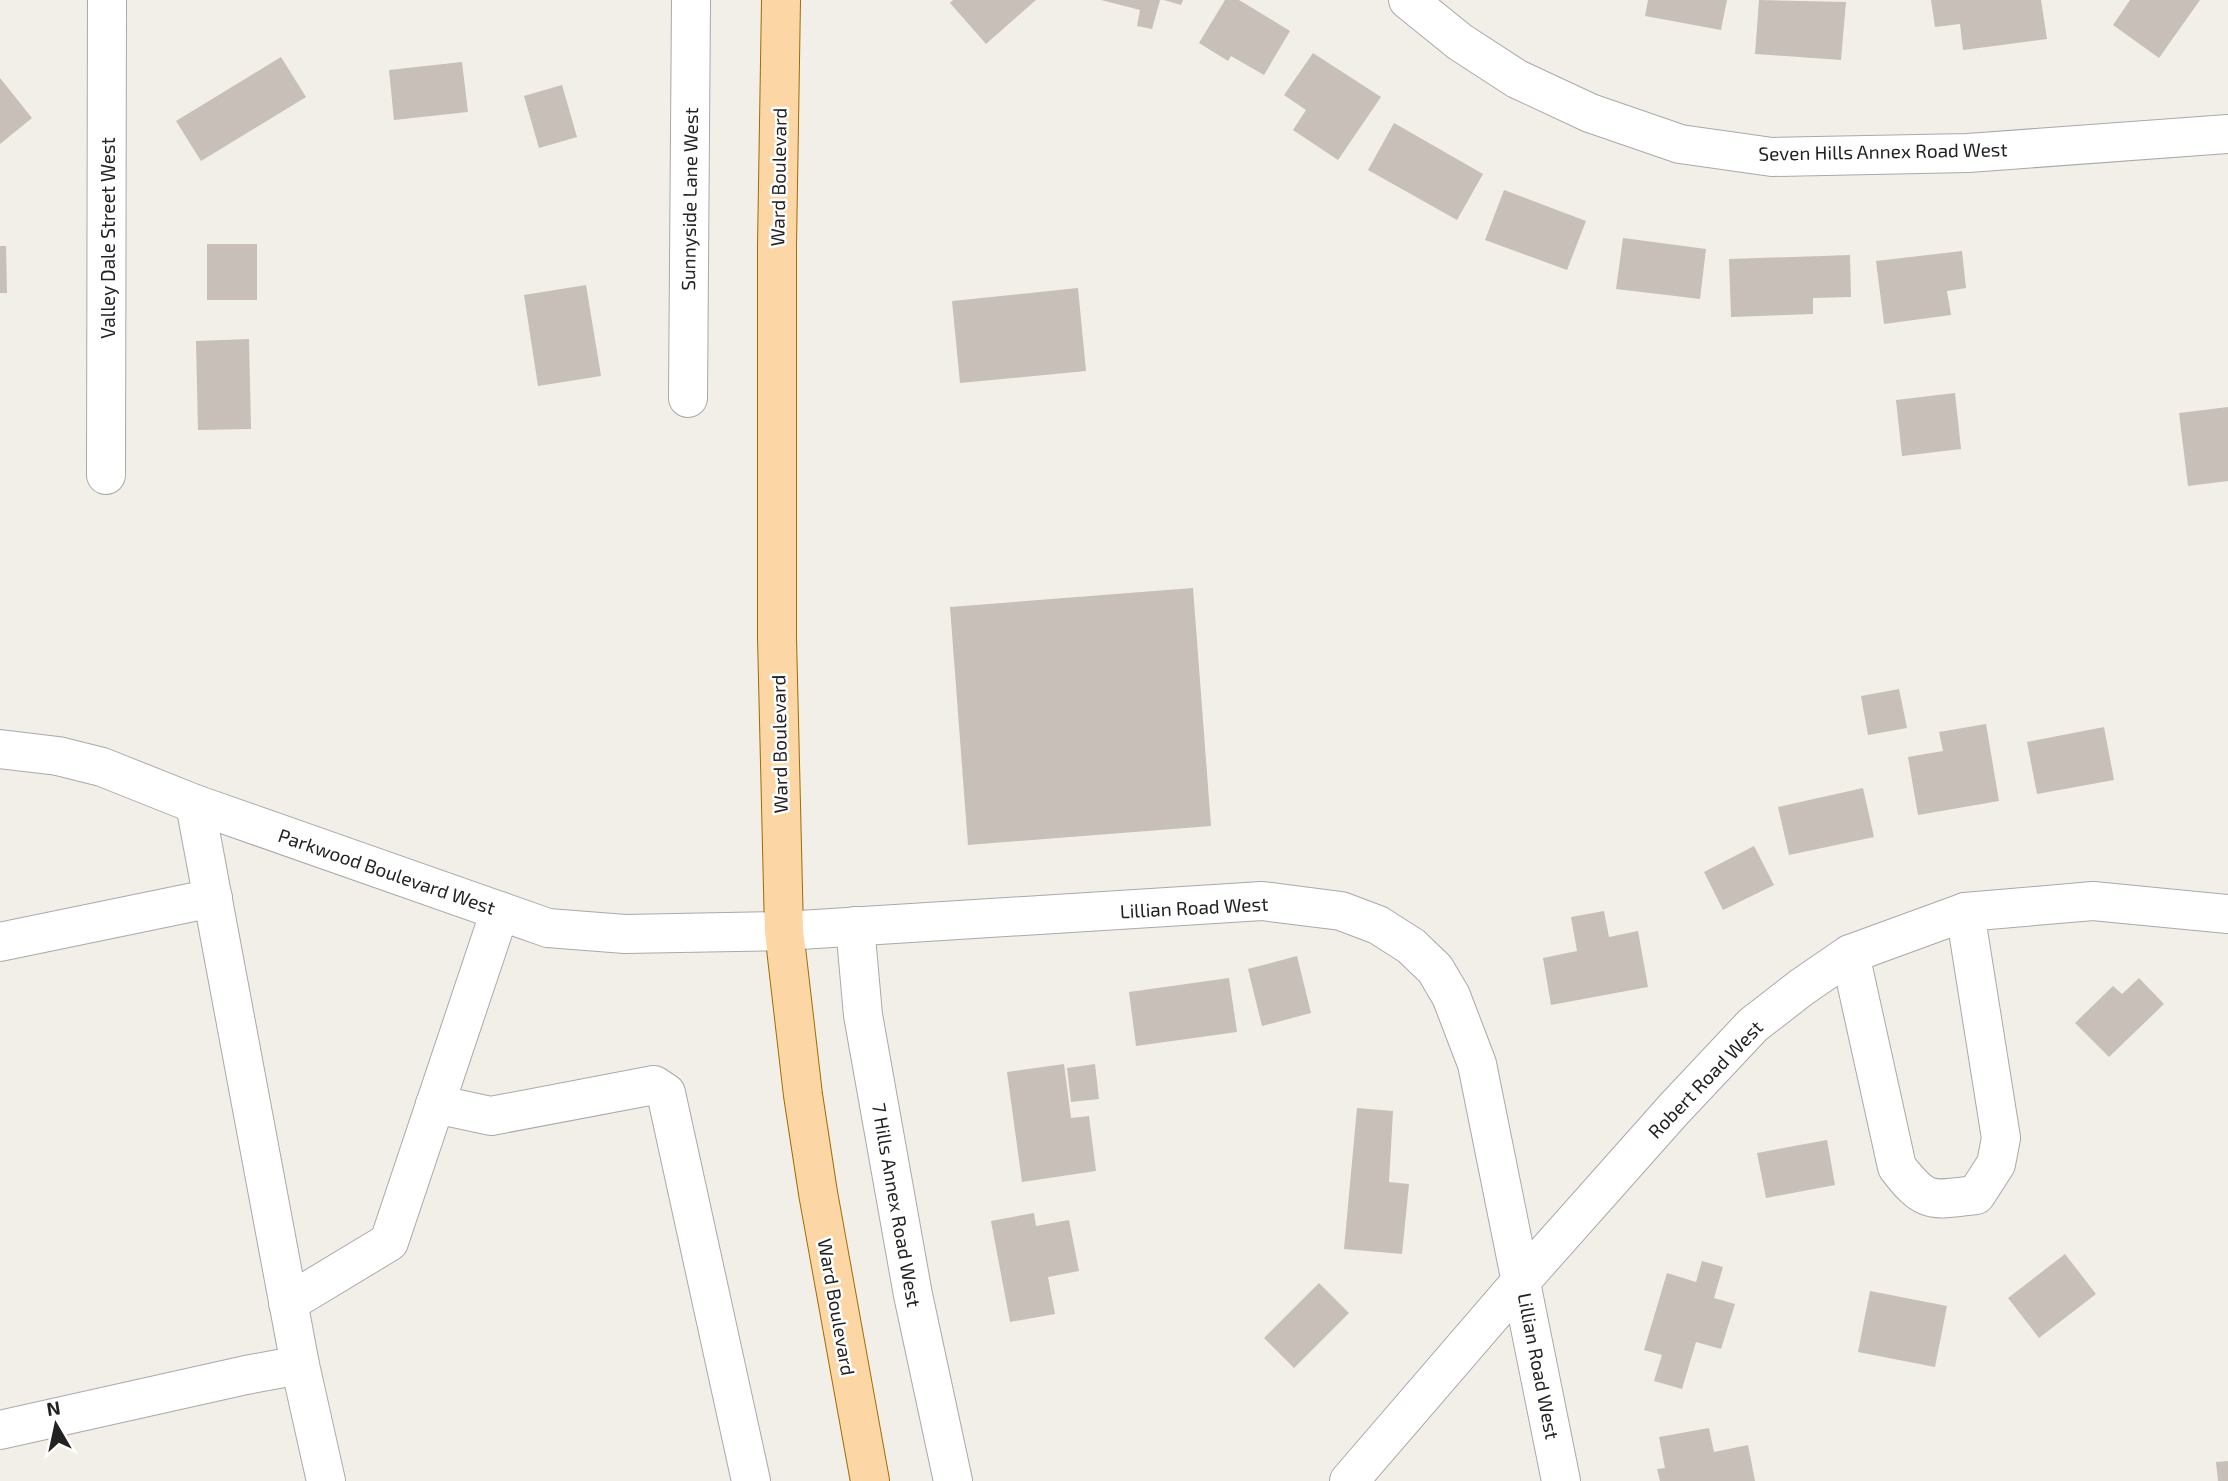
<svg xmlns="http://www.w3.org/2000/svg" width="2228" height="1481" font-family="'Exo 2',sans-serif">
	<rect width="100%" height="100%" fill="#f2efe9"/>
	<g fill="#c7bfb8">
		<polygon points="953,0 1036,0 986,44 950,3"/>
		<polygon points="1101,0 1160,0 1152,29 1137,26 1140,10"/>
		<polygon points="1164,0 1183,0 1181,5"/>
		<polygon points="1225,0 1239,0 1290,31 1264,75 1231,56 1228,61 1199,43"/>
		<polygon points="1648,0 1727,0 1721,30 1645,16"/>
		<polygon points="1759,0 1846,2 1841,60 1755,54"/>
		<polygon points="1931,0 2041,0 2047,39 1963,50 1960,24 1935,27"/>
		<polygon points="2130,0 2200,0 2159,58 2113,25"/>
		<polygon points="1313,53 1381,97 1338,160 1293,130 1306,110 1284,95"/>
		<polygon points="281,57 306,97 201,161 176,121"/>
		<polygon points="462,62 468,112 394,120 389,70"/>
		<polygon points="0,78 32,118 0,144"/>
		<polygon points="562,85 577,137 539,148 524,96"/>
		<polygon points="1394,123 1483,174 1457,220 1368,170"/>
		<polygon points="1504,190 1586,221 1567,270 1485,240"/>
		<polygon points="1623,238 1706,249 1700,299 1616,289"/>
		<rect x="207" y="244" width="50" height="56"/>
		<polygon points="0,246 6,246 7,293 0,293"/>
		<polygon points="1962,251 1966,288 1947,291 1951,315 1884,324 1876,261"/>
		<polygon points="1850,255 1851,297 1813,298 1813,314 1731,317 1729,259"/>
		<polygon points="586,285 601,376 538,386 524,295"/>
		<polygon points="1078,288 1086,371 960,383 952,301"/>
		<polygon points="249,339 251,429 198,430 196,341"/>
		<polygon points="1955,393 1961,449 1902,456 1896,400"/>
		<polygon points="2228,407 2228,481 2188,486 2179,413"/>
		<polygon points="1193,588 1211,826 968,845 950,607"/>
		<polygon points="1899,689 1907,728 1868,735 1861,696"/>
		<polygon points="1986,724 1999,801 1918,815 1908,757 1943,751 1939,732"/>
		<polygon points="2104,727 2114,780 2037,794 2027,742"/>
		<polygon points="1863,788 1874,837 1789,855 1778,807"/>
		<polygon points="1754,846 1774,885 1723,910 1704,872"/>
		<polygon points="1604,911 1609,937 1638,931 1648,987 1551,1005 1543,958 1577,951 1571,917"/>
		<polygon points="1297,956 1311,1013 1262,1026 1248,969"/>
		<polygon points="1229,978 1237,1032 1136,1046 1129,992"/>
		<polygon points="2139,978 2164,1004 2109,1057 2075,1023 2113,986 2122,994"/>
		<polygon points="1064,1064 1071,1118 1089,1116 1096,1171 1022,1182 1007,1072"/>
		<polygon points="1095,1064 1099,1099 1071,1102 1067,1068"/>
		<polygon points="1357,1108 1393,1111 1389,1182 1409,1184 1402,1254 1344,1249"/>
		<polygon points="1827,1140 1835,1185 1766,1198 1757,1153"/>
		<polygon points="1034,1213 1036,1226 1069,1220 1079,1271 1048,1277 1055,1314 1010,1322 991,1221"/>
		<polygon points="2065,1254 2096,1294 2039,1338 2008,1298"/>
		<polygon points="1702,1261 1723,1267 1714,1298 1735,1304 1721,1349 1696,1342 1682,1389 1654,1381 1662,1355 1644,1350 1667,1273 1696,1282"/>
		<polygon points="1319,1283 1349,1313 1294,1368 1264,1338"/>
		<polygon points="1870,1291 1947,1306 1935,1367 1858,1352"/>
		<polygon points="1709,1428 1714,1452 1748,1445 1755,1481 1660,1481 1657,1469 1665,1468 1659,1437"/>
		<polygon points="2228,1461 2228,1481 2218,1481 2216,1462"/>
	</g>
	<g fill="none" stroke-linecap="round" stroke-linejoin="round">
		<defs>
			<g id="minor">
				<polyline points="1408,0 1460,42 1517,79 1590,113 1680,144 1772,157 1968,153 2228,134"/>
				<polyline points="688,398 691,0"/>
				<polyline points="106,475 107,0"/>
				<polyline points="0,749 58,756 102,767 195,804 548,928 625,934 784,931 1262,901 1341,911 1378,925 1411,946 1435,969 1451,996 1477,1064 1561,1481"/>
				<polyline points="855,926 863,1015 913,1295 953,1481"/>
				<polyline points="0,942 213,898"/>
				<path d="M1850 954 1897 1167C1926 1205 1931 1200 1976 1195L1996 1164 2001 1138 1965 912"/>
				<polyline points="435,1104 491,1116 654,1085 666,1093 751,1481"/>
				<polyline points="288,1303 389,1242 500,911"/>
				<polyline points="300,1365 326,1481"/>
				<polyline points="0,1430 246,1375 300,1365 195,804"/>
				<polyline points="1349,1481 1522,1280 1674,1109 1753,1025 1802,987 1850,954 1965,912 2093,901 2228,914"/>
			</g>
			<polyline id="major" points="781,0 777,246 777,637 784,931 803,1095 818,1193 870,1481"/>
		</defs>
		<use href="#minor" stroke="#a9a9a9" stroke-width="40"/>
		<use href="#major" stroke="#a06b00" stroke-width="40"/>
		<use href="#minor" stroke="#fff" stroke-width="38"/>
		<use href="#major" stroke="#fcd6a4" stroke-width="38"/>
	</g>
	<g text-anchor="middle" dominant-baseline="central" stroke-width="5" stroke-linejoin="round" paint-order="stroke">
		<g font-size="19" fill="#222" stroke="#fff">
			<text transform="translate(1883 151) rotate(-1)">Seven Hills Annex Road West</text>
			<text transform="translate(778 177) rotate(-89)">Ward Boulevard</text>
			<text transform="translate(689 199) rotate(-89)">Sunnyside Lane West</text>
			<text transform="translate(107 238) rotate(-90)">Valley Dale Street West</text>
			<text transform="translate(779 744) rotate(-91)">Ward Boulevard</text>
			<text transform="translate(387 871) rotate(19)">Parkwood Boulevard West</text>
			<text transform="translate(1194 907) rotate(-3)">Lillian Road West</text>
			<text transform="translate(1705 1079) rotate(-46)">Robert Road West</text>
			<text transform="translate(897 1205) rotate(80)">7 Hills Annex Road West</text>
			<text transform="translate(837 1307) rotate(80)">Ward Boulevard</text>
			<text transform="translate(1539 1366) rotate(79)">Lillian Road West</text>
		</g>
	</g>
	<g transform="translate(56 1425) rotate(351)" stroke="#ffffff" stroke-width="5" paint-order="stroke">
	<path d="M0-5L12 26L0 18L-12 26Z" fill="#222222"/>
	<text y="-10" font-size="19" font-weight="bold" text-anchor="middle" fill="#222222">N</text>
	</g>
</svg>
